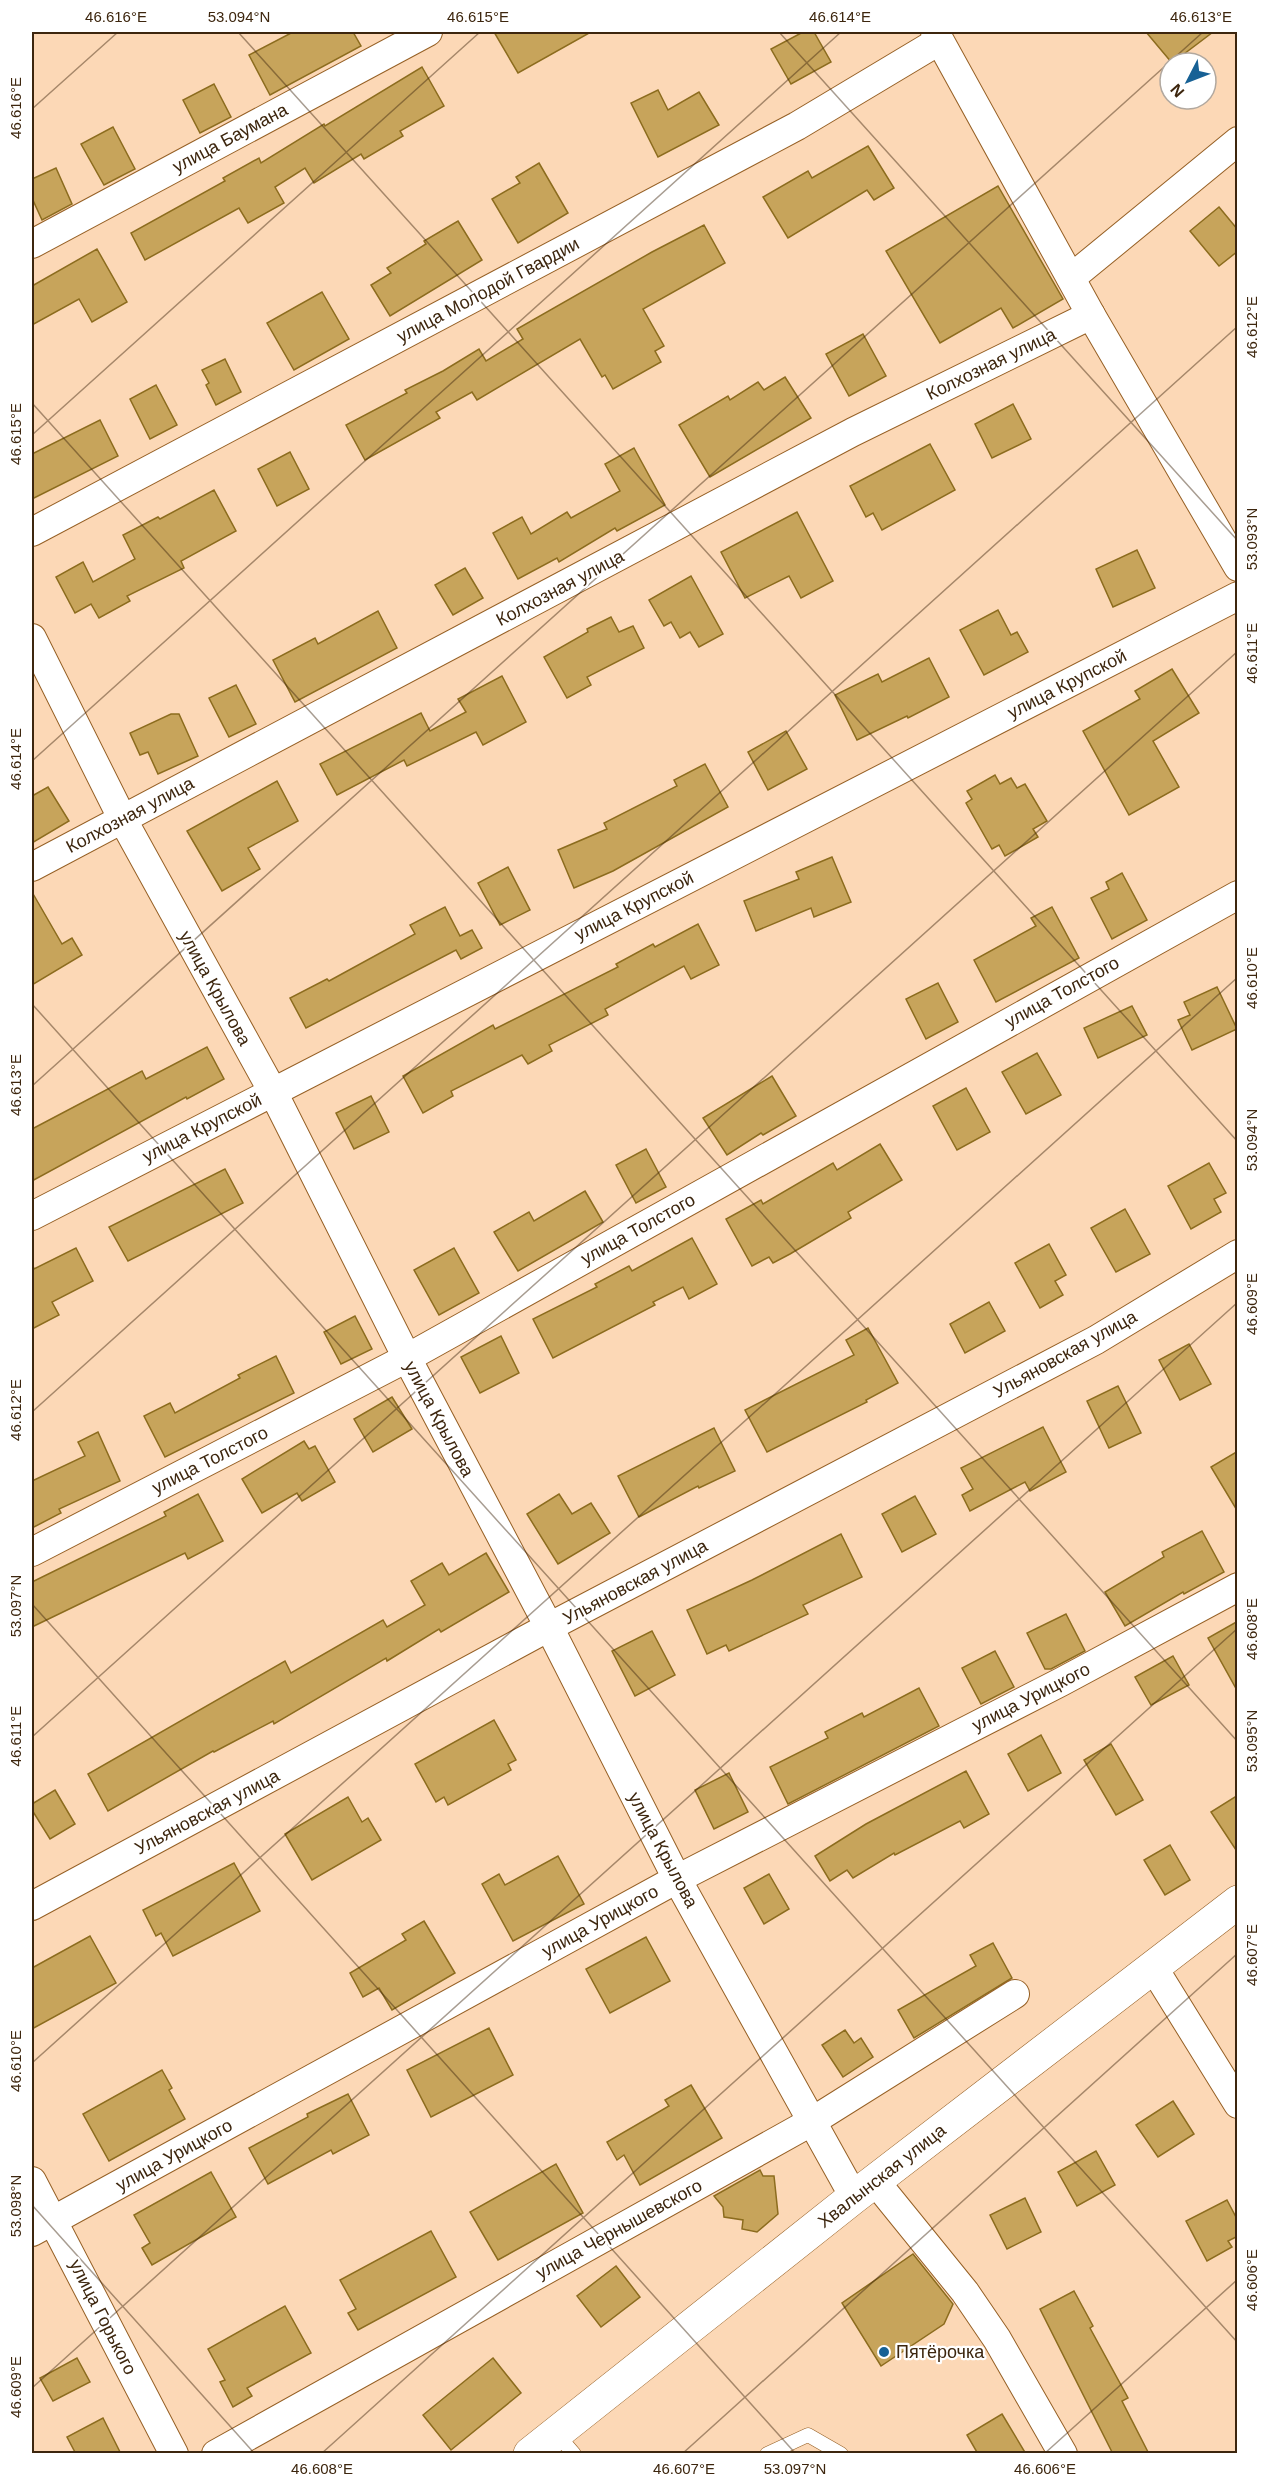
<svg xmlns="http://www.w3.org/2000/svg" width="1269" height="2485" font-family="Arial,sans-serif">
	<rect width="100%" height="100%" fill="#fcd8b6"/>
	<g fill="#c7a45b" stroke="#8c6c1e" stroke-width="1.5">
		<polygon points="293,32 353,32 361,46 270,95 249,55"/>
		<polygon points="494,32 591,32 518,73"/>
		<polygon points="803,32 814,32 831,62 791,84 771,49"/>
		<polygon points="1146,32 1213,32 1172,63"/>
		<polygon points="422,67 444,106 400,131 403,136 364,159 361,154 314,183 305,168 275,187 284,203 248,223 239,208 145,260 131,233 225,181 223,178 259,158 261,163 324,124 325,126"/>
		<polygon points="214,84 231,117 200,133 183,100"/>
		<polygon points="658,90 668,110 699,92 719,125 658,157 631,103"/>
		<polygon points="113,127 135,169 104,185 81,144"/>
		<polygon points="868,146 894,188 874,200 867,190 788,238 763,197 808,171 812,178"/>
		<polygon points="539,163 568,213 518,243 492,199 520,183 516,177"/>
		<polygon points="56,168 72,204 42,220 32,198 32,179"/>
		<polygon points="998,186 1063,299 1013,328 1001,308 940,343 886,251"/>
		<polygon points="1219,207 1238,230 1238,251 1219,266 1190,231"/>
		<polygon points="458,221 482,260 390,316 371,285 391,273 387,268 426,244 424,241"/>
		<polygon points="704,225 725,263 643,309 664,346 655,351 661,362 613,389 605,375 602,377 580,339 477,400 472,392 436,412 440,418 365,460 346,425 407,393 405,390 443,371 479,349 486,361 523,339 517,329 652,252"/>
		<polygon points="97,249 127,302 92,322 79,299 32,325 32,286"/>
		<polygon points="322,292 349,339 294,370 267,323"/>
		<polygon points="863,334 886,376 849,396 826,354"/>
		<polygon points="225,359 241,392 216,405 206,385 209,383 202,370"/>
		<polygon points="785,377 811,418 710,477 679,425 728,396 730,400 758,382 764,390"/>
		<polygon points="156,385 177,425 150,439 130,399"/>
		<polygon points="1013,404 1031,439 992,458 975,424"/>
		<polygon points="100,420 118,456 32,499 32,454"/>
		<polygon points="930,444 955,490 882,530 873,513 866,517 850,486"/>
		<polygon points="634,448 665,505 617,531 615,528 559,562 557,558 518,579 493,533 522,517 531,534 567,512 571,518 620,491 605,464"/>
		<polygon points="290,452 309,489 277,506 258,469"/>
		<polygon points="214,490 236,531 181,561 184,568 127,596 130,601 99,618 91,604 75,613 56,577 83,562 93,582 135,559 123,535 158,517 160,519"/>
		<polygon points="797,512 833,581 801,598 789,576 745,598 721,552"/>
		<polygon points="1137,550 1155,588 1113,607 1096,569"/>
		<polygon points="465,568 483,598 453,615 435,585"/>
		<polygon points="691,576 723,634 699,647 690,632 680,638 671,622 664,626 649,600"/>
		<polygon points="998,610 1011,635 1017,632 1028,652 984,675 960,630"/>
		<polygon points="378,611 397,648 295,702 273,660 315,638 318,644"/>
		<polygon points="611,617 619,632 633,626 644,648 587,677 591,685 567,698 544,657 588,632 587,629"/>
		<polygon points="929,658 949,697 908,718 907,716 857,740 835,695 878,674 882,682"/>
		<polygon points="1172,669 1199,713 1153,741 1179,787 1129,815 1083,731 1140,699 1135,691"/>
		<polygon points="502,676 526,722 483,745 476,732 407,766 404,760 337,795 320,764 421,713 430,731 466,712 458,699"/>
		<polygon points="236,685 256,724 229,737 209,698"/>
		<polygon points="171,714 179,714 198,756 158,774 148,752 140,755 130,733"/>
		<polygon points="786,731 807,769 768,790 748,752"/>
		<polygon points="705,764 728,807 613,871 574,888 558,850 607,829 604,823 677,786 674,780"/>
		<polygon points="995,775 1000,784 1011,778 1017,788 1025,784 1047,821 1033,829 1038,837 1005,856 999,845 992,849 966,803 972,799 967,791"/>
		<polygon points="277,781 298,821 248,848 260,869 222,891 187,831"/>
		<polygon points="48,787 69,821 32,843 32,796"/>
		<polygon points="832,857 851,902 814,917 811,908 756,931 744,901 799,879 796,872"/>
		<polygon points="508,867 530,910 500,925 478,883"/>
		<polygon points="1122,873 1147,920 1112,939 1091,898 1109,889 1106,882"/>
		<polygon points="32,892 62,944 72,938 82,955 32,985"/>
		<polygon points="445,907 460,936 472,930 482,948 461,959 456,950 306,1028 290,998 327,979 329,981 415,934 410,925"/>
		<polygon points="1052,907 1079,958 996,1002 974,960 1036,926 1031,918"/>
		<polygon points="698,924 719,965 691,979 684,966 605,1009 608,1015 549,1045 552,1051 528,1064 522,1055 451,1091 453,1096 423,1113 403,1076 493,1025 495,1029 618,967 616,964 653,944 655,947"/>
		<polygon points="938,983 958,1022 926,1039 906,999"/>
		<polygon points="1217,987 1237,1029 1192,1050 1178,1020 1190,1015 1184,1002"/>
		<polygon points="1132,1006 1147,1035 1098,1058 1084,1028"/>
		<polygon points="207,1047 224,1079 187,1099 186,1097 32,1181 32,1129 142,1071 146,1079"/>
		<polygon points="1037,1053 1061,1095 1026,1114 1002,1072"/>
		<polygon points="772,1076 796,1116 763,1135 761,1133 727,1155 703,1118"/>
		<polygon points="966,1088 990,1132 957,1150 933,1106"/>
		<polygon points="371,1096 389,1132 354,1149 336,1113"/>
		<polygon points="880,1144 902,1180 848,1212 851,1218 790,1254 773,1263 769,1257 752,1266 726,1219 761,1200 763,1204 833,1163 837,1170"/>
		<polygon points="646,1149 666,1187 636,1203 616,1165"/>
		<polygon points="1209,1163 1226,1193 1214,1199 1221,1212 1191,1229 1168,1186"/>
		<polygon points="225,1169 243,1203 128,1261 109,1227"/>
		<polygon points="585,1191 603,1222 518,1271 494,1232 529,1212 534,1221"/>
		<polygon points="1125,1209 1150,1254 1116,1272 1091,1228"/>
		<polygon points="692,1238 717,1284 689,1299 683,1287 653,1302 655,1305 553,1358 533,1319 597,1287 595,1284 629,1266 632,1271"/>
		<polygon points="1049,1244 1066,1275 1055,1281 1063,1295 1040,1308 1015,1263"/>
		<polygon points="76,1248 93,1281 52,1302 59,1315 32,1329 32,1263 34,1269"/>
		<polygon points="454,1248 479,1293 439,1315 414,1270"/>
		<polygon points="989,1302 1005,1331 965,1353 950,1324"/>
		<polygon points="355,1316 372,1349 341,1364 324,1332"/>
		<polygon points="868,1328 898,1383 866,1400 867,1402 767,1452 745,1410 854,1355 846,1340"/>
		<polygon points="501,1336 519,1373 480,1393 461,1357"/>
		<polygon points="1189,1344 1211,1384 1180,1400 1159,1360"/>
		<polygon points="276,1356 294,1393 165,1457 144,1416 170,1403 175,1413 240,1378 238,1375"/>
		<polygon points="1118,1386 1141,1433 1109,1448 1087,1401"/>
		<polygon points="392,1397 412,1429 373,1452 354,1419"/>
		<polygon points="1043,1427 1066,1472 1030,1491 1025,1482 970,1511 962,1495 973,1489 961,1468"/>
		<polygon points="714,1428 735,1471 699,1488 698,1486 639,1517 618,1476"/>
		<polygon points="98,1432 120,1481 59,1509 61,1513 32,1528 32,1481 85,1456 78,1442"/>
		<polygon points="304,1441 309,1449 315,1446 335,1482 302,1501 297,1493 262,1513 242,1479"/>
		<polygon points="1238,1451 1238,1512 1211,1467"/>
		<polygon points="198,1494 223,1541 188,1559 185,1553 32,1627 32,1582 166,1516 164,1512"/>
		<polygon points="559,1494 572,1514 591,1503 610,1533 558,1564 527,1514"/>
		<polygon points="915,1496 936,1534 902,1552 882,1514"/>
		<polygon points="1202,1531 1224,1572 1184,1594 1183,1592 1125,1626 1105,1592 1164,1557 1162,1552"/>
		<polygon points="841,1534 862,1577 803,1605 808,1614 729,1651 726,1645 707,1654 687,1610 752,1580"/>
		<polygon points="486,1553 509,1592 441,1632 439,1629 387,1661 386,1658 274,1724 273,1721 214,1752 213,1751 108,1811 88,1774 285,1661 291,1673 383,1620 387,1627 425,1605 411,1581 442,1563 449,1575"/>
		<polygon points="1066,1614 1085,1651 1051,1669 1045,1669 1027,1633"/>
		<polygon points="1238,1621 1238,1692 1208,1638"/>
		<polygon points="652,1631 675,1675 635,1696 612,1651"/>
		<polygon points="995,1651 1014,1687 981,1704 962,1668"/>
		<polygon points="1173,1656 1189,1685 1151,1705 1135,1677"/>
		<polygon points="919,1688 939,1726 788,1804 770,1767 828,1738 825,1732 862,1713 864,1717"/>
		<polygon points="494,1720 516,1760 508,1764 511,1770 448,1805 444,1797 436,1802 415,1764"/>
		<polygon points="1041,1735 1061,1773 1028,1791 1008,1754"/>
		<polygon points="1111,1744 1143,1800 1116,1815 1084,1760"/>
		<polygon points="966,1771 989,1814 964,1828 960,1821 895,1855 894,1853 853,1878 847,1870 830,1881 815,1856 866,1824"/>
		<polygon points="729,1773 748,1812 714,1829 695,1790"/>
		<polygon points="55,1790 75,1824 50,1839 32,1810 32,1804"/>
		<polygon points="1238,1795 1238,1853 1211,1812"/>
		<polygon points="348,1797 362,1822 368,1818 381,1840 312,1880 285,1834"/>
		<polygon points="1170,1845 1190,1880 1165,1895 1144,1860"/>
		<polygon points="558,1856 584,1904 513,1941 482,1884 499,1874 505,1885"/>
		<polygon points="234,1863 260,1911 173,1956 161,1933 156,1936 143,1910"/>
		<polygon points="769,1874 789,1909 764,1924 744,1888"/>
		<polygon points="424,1921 455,1973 392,2010 379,1988 363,1997 350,1973 406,1940 402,1934"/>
		<polygon points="90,1936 116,1983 32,2029 32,1968"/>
		<polygon points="646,1937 670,1981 610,2013 586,1969"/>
		<polygon points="993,1943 1012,1978 914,2038 898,2010 976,1966 970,1955"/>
		<polygon points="489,2028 513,2075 431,2117 407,2070"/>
		<polygon points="845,2030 854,2043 861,2038 873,2057 843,2077 822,2045"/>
		<polygon points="162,2070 172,2088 169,2090 185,2119 109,2161 83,2114"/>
		<polygon points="691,2085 722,2138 640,2185 624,2155 617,2160 607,2142 669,2106 665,2100"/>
		<polygon points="348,2094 369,2135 333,2154 331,2150 268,2184 249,2148 308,2117 307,2114"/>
		<polygon points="1173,2101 1194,2134 1158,2157 1136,2125"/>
		<polygon points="1096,2151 1115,2185 1077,2206 1058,2172"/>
		<polygon points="556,2164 583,2213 498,2260 470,2212"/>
		<polygon points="760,2170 763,2176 774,2176 778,2214 757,2232 742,2229 743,2220 724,2217 723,2207 714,2196"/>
		<polygon points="211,2172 236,2217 152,2265 142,2248 150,2243 134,2215"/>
		<polygon points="1025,2198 1041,2232 1007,2249 990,2215"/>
		<polygon points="1227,2200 1238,2221 1238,2236 1228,2241 1232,2247 1207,2261 1186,2221"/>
		<polygon points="431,2231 456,2277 358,2330 348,2313 356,2309 340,2280"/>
		<polygon points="913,2254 953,2304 944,2324 881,2366 842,2303"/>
		<polygon points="616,2266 640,2297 601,2327 577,2296"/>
		<polygon points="1074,2291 1093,2326 1090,2328 1128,2398 1122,2401 1149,2454 1113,2454 1040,2309"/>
		<polygon points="285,2306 311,2353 247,2388 252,2396 233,2407 220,2382 225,2380 208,2349"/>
		<polygon points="77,2358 90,2382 53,2401 40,2378"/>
		<polygon points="493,2358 521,2393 451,2450 423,2415"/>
		<polygon points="1002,2414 1026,2454 978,2454 967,2435"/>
		<polygon points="103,2418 121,2454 76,2454 67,2437"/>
	</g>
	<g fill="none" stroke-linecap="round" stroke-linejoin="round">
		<defs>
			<g id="service">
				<polyline points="556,2433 574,2454"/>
				<polyline points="767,2454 808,2435 841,2454"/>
			</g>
			<g id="minor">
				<polyline points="935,32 1091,315 1238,567"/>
				<polyline points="32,244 428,32"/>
				<polyline points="1071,278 1238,141"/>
				<polyline points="32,532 797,126 939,41"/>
				<polyline points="32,638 123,820 273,1092 407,1358 549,1627 677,1879 854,2197"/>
				<polyline points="32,867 853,432 1091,315"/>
				<polyline points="32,1216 1238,596"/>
				<polyline points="32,1552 407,1358 1238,895"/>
				<polyline points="32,1906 549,1627 1096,1340 1238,1254"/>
				<polyline points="1153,1967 1238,2104"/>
				<polyline points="32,2181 174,2454"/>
				<polyline points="875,2181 965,2292 997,2339 1063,2454"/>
				<polyline points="32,2232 677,1879 1061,1682 1238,1587"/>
				<polyline points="216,2454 811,2122 1015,1994"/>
			</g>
			<polyline id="tertiary" points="530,2454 854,2197 1238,1902"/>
		</defs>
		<use href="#service" stroke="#966025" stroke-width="15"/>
		<use href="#minor" stroke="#966025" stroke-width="30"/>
		<use href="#tertiary" stroke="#966025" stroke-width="34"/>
		<use href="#service" stroke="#fff" stroke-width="14"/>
		<use href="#minor" stroke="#fff" stroke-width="28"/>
		<use href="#tertiary" stroke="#fff" stroke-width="33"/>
	</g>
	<path fill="none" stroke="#3d260e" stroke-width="1.5" stroke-opacity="0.45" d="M238 32 1238 1142M779 32 1238 541M32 109 118 32M32 403 1238 1742M32 435 480 32M32 761 841 32M32 1004 1238 2343M32 1086 1203 32M32 1412 1238 326M32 1604 796 2454M32 1737 1238 651M32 2063 1238 977M32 2205 255 2454M32 2388 1238 1302M321 2454 1238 1628M682 2454 1238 1953M1044 2454 1238 2279"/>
	<circle fill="#176195" stroke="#fff" stroke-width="2" cx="884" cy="2352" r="6"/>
	<g text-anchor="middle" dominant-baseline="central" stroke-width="4.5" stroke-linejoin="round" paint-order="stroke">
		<g font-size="18" fill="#3d260e" stroke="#fff">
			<text transform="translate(230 138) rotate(-28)">улица Баумана</text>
			<text transform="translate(488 290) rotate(-28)">улица Молодой Гвардии</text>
			<text transform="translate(991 364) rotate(-26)">Колхозная улица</text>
			<text transform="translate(560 588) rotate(-28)">Колхозная улица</text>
			<text transform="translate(1067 684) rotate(-27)">улица Крупской</text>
			<text transform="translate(130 815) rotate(-28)">Колхозная улица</text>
			<text transform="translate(634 906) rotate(-27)">улица Крупской</text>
			<text transform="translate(215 988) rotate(61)">улица Крылова</text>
			<text transform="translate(1062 992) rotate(-29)">улица Толстого</text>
			<text transform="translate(202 1128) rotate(-27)">улица Крупской</text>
			<text transform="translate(638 1229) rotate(-29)">улица Толстого</text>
			<text transform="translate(1065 1354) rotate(-29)">Ульяновская улица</text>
			<text transform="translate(439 1419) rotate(62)">улица Крылова</text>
			<text transform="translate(210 1460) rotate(-27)">улица Толстого</text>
			<text transform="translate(635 1582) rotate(-28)">Ульяновская улица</text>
			<text transform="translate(1031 1697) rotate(-27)">улица Урицкого</text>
			<text transform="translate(207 1812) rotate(-28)">Ульяновская улица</text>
			<text transform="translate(663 1850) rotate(62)">улица Крылова</text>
			<text transform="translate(600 1921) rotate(-29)">улица Урицкого</text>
			<text transform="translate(174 2155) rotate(-29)">улица Урицкого</text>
			<text transform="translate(882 2176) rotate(-38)">Хвалынская улица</text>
			<text transform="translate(619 2229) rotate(-29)">улица Чернышевского</text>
			<text transform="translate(103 2317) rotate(63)">улица Горького</text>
		</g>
		<g font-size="18" fill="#3d260e" stroke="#fff" text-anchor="start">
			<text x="896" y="2352">Пятёрочка</text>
		</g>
	</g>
	<rect width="1269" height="2485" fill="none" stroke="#ffffff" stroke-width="66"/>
	<g transform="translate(1188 81) rotate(228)"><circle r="28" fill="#ffffff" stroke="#b1a89f" stroke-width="1.5"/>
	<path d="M0-4.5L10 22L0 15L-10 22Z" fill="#176195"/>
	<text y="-9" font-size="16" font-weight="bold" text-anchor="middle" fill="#3d260e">N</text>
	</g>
	<rect x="33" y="33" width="1203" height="2419" fill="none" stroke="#3d260e" stroke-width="2"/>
	<g font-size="15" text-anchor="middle" fill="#3d260e">
		<text x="116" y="22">46.616°E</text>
		<text x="239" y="22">53.094°N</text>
		<text x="478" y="22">46.615°E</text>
		<text x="840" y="22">46.614°E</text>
		<text x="1201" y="22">46.613°E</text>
		<text transform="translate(16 108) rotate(-90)" y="5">46.616°E</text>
		<text transform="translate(1252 327) rotate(-90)" y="5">46.612°E</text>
		<text transform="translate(16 434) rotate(-90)" y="5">46.615°E</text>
		<text transform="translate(1252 539) rotate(-90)" y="5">53.093°N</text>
		<text transform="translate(1252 653) rotate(-90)" y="5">46.611°E</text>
		<text transform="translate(16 759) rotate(-90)" y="5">46.614°E</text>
		<text transform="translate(1252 978) rotate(-90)" y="5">46.610°E</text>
		<text transform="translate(16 1085) rotate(-90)" y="5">46.613°E</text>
		<text transform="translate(1252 1140) rotate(-90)" y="5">53.094°N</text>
		<text transform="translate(1252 1304) rotate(-90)" y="5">46.609°E</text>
		<text transform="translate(16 1410) rotate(-90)" y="5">46.612°E</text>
		<text transform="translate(16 1606) rotate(-90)" y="5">53.097°N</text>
		<text transform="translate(1252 1629) rotate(-90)" y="5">46.608°E</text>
		<text transform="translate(16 1736) rotate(-90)" y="5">46.611°E</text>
		<text transform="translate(1252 1741) rotate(-90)" y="5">53.095°N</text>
		<text transform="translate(1252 1955) rotate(-90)" y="5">46.607°E</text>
		<text transform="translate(16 2061) rotate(-90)" y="5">46.610°E</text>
		<text transform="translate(16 2206) rotate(-90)" y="5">53.098°N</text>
		<text transform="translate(1252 2280) rotate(-90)" y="5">46.606°E</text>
		<text transform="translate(16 2387) rotate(-90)" y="5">46.609°E</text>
		<text x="322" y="2474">46.608°E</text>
		<text x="684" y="2474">46.607°E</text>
		<text x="795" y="2474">53.097°N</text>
		<text x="1045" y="2474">46.606°E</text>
	</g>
</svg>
